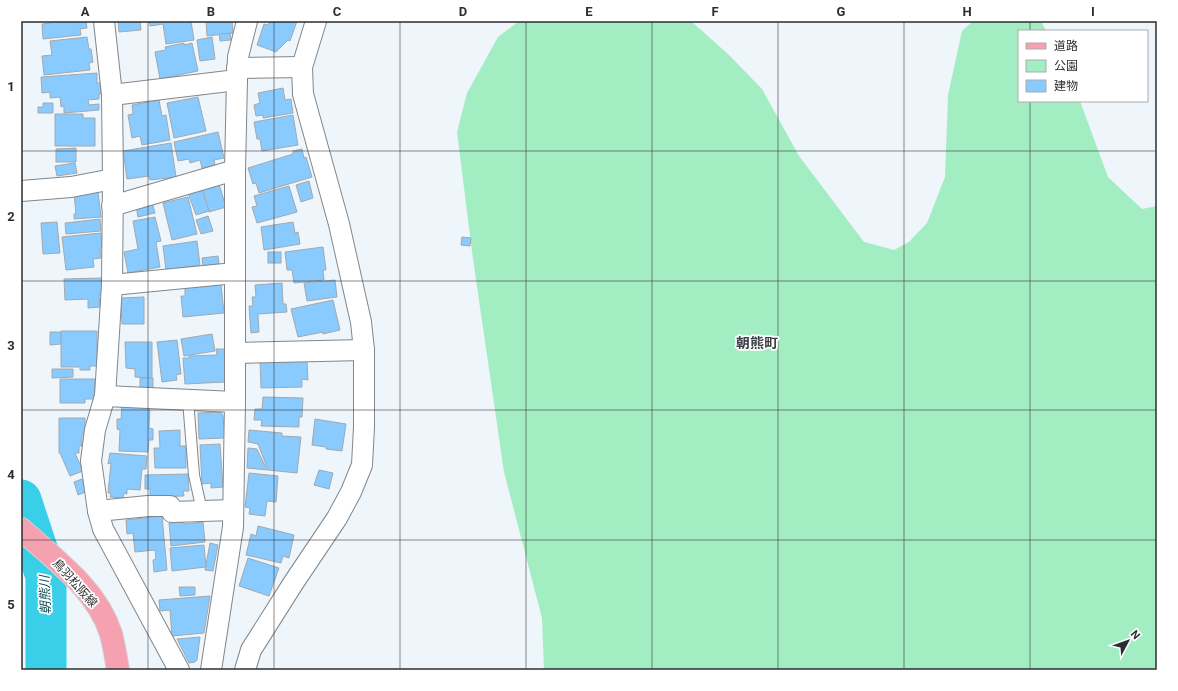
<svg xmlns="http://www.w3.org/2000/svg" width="1178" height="691" font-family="Roboto,'Noto Sans JP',sans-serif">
	<rect width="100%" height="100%" fill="#eef5fb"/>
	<polygon fill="#a3edc2" points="519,21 691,21 729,55 762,89 799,156 864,242 894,250 909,242 927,223 945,177 948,95 962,31 973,21 1041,21 1046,31 1019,31 1019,101 1080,101 1108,177 1142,209 1157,206 1157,670 544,670 542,618 504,472 473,259 457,132 467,93 498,37"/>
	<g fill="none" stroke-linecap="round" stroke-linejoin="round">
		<polyline stroke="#3acfe8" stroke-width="41" points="21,500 46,576 46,670"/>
	</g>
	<g fill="#89caff" stroke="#a2a9ae">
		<polygon points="50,21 86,21 87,28 80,29 81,35 43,39 42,24 51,23"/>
		<polygon points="118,21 140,21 141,30 119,32"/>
		<polygon points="149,21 191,21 194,40 166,44 163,24 150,26"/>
		<polygon points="206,21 232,21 233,33 207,36"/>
		<polygon points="270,21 297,21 290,41 288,40 276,52 257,45 264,24 268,25"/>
		<polygon points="230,33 231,40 220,41 219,34"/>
		<polygon points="87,37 89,49 91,49 93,62 89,63 90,70 44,75 42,56 52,55 50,41"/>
		<polygon points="212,37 215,59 200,61 197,40"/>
		<polygon points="184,43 184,45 192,43 198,71 160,79 155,52 166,50 165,47"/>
		<polygon points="97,73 97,83 101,83 101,94 99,94 99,99 88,100 89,105 99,104 99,110 64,113 64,106 61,107 60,97 50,98 50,92 42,93 41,77"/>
		<polygon points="283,88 285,100 291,99 293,113 263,118 263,115 256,116 254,105 260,103 258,93"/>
		<polygon points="198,97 206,131 174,138 167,103"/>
		<polygon points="159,100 162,116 166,115 170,140 142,145 140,136 132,138 128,115 133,114 132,105"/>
		<polygon points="43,103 53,103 53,113 38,113 38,107 43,107"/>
		<polygon points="55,114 83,114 83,118 95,118 95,146 55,146"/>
		<polygon points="293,115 298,145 262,151 260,139 257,139 254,122"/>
		<polygon points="218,132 224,158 214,160 215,165 202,168 200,160 190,163 189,159 178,161 174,142"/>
		<polygon points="171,143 176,177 150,180 149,176 127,179 123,151"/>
		<polygon points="76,148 76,162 56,162 56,149"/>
		<polygon points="302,149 304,158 306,157 312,177 259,193 256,183 253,184 248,168 293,154 293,151"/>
		<polygon points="75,163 77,173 57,176 55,166"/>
		<polygon points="309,181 313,198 301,202 296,185"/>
		<polygon points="219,184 226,207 209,212 202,189"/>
		<polygon points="289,186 297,212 257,223 252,207 257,206 254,196"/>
		<polygon points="202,189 209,211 196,215 188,193"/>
		<polygon points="98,191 101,217 74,219 74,214 76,214 74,193"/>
		<polygon points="188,197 197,234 172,240 163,203"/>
		<polygon points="152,202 155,213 138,217 136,206"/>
		<polygon points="208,216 213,231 201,234 196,220"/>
		<polygon points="155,217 161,241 156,242 160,267 128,273 124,252 138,249 133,221"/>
		<polygon points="100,219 101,231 66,234 65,223"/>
		<polygon points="57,222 60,253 43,254 41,223"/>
		<polygon points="293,222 295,233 298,232 300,244 264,250 261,227"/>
		<polygon points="101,233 102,248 100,248 101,258 93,259 94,267 66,270 62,237"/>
		<polygon points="462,237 471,238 470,246 461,245"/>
		<polygon points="197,241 200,265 166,270 163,246"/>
		<polygon points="323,247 326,270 323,270 324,280 294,283 292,270 287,270 285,252"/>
		<rect x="268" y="252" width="13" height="11"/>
		<polygon points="218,256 219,264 203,266 202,258"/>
		<polygon points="101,278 102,295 99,295 100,307 88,308 88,299 65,300 64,279"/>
		<polygon points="335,280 337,297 307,301 304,283"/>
		<polygon points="282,283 283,304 286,304 287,312 258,314 259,332 251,333 249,306 253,306 252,297 256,297 255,285"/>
		<polygon points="221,284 224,313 183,317 181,296 185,296 185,288"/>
		<polygon points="144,297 144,324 122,324 121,298"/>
		<polygon points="333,300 340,330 323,334 323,332 298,337 291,309"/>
		<polygon points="61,331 97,331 97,366 90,366 90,370 80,370 80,367 61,367"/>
		<polygon points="50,332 61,332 61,344 50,345"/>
		<polygon points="212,334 215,351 184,356 181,339"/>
		<polygon points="177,340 181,374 176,375 177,380 162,382 157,342"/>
		<polygon points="125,342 152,342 152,378 135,377 135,369 126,368"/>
		<polygon points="216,349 225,349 225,382 185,384 183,358 189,358 189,356 217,355"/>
		<polygon points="307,361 308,380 302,379 302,387 261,388 260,362"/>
		<polygon points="52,369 73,369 73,377 52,378"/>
		<polygon points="140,378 153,378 153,389 140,388"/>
		<polygon points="60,379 95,379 94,399 85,399 85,403 60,403"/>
		<polygon points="263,397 303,398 302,417 299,417 299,427 261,426 262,420 254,420 255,409 262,409"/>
		<polygon points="122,404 150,405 149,428 153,429 153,440 149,440 148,452 119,451 120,430 117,429 117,419 121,419"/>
		<polygon points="221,412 223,416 225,438 199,439 198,413"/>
		<polygon points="59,418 85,418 85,434 82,435 82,446 79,446 79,453 75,453 83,471 70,476 60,453 59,453"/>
		<polygon points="315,419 346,424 342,451 326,449 326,447 312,445"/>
		<polygon points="180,430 180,446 186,446 186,468 155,468 154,448 160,448 159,431"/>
		<polygon points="249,430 282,433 282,436 301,437 297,473 268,470 258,444 248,442"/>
		<polygon points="220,444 223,487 211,488 211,483 202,484 200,445"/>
		<polygon points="248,448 257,449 267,470 247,468"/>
		<polygon points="110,453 147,456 146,469 142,469 140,490 127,489 127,494 124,493 123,498 110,497 111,493 108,493 111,463 108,464"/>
		<polygon points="319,470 333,473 329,489 314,485"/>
		<polygon points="249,473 278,476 276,502 267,501 265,516 249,514 250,508 245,507"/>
		<polygon points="188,474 189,491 183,491 184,496 150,497 150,489 145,489 145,475"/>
		<polygon points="82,479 86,492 78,495 74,482"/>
		<polygon points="162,516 167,570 154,572 153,560 156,559 155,550 135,552 133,533 127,534 126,520"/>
		<polygon points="184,522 184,524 203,522 205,542 171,546 169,523"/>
		<polygon points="258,526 294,535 289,558 283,556 281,563 246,555 251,534 256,536"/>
		<polygon points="210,543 218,545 213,571 205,570"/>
		<polygon points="204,545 206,567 172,571 170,548"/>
		<polygon points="248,558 279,568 269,596 239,586"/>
		<polygon points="179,587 195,587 195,595 180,596"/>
		<polygon points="210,596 204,633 172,636 170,610 160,611 159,600"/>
		<polygon points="200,637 197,660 195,662 189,663 177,639"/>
	</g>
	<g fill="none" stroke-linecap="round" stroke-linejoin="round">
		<defs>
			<polyline id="service" points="188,400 194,475 202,511"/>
			<g id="minor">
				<polyline points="104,21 112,95 113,179 112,285 105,396 95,430 91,461 98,511 103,529 179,670"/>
				<polyline points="237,68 302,67"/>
				<polyline points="112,95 237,80"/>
				<polyline points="21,191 71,187 113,179"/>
				<polyline points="112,206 235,170"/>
				<polyline points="112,285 235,273"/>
				<polyline points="236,353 364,350"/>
				<polyline points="105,396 235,402"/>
				<polyline points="98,511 148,506 170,506 172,512 233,510"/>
				<polyline points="211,670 233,527 235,402 235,170 237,80 238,57 247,21"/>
				<polyline points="245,670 251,650 294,582 337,518 351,492 362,465 364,427 364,350 361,322 339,224 303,94 302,67 316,21"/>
			</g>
			<path id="primary" d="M21 529C54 559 97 589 111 634 114 645 116 658 118 670"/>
		</defs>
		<use href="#service" stroke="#80878c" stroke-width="12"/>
		<use href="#minor" stroke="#80878c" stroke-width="22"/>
		<use href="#primary" stroke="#d1d1d2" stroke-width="24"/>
		<use href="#service" stroke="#fff" stroke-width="10"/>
		<use href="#minor" stroke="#fff" stroke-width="20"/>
		<use href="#primary" stroke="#f5a1b0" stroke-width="22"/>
	</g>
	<path fill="none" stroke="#2c2e31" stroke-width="1" stroke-opacity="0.55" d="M148 21V670M274 21V670M400 21V670M526 21V670M652 21V670M778 21V670M904 21V670M1030 21V31M1030 101V670M21 151H1157M21 281H1157M21 410H1157M21 540H1157"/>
	<g text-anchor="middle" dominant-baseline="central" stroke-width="3.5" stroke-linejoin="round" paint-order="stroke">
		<g font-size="12" fill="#2c2e31" stroke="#fff">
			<text transform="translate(75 583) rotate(48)">鳥羽松阪線</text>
		</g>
		<g font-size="13" font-style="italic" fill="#0b4b56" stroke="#fff">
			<text transform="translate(45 595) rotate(-92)">朝熊川</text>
		</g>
		<g font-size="14" font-weight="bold" fill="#3b4145" stroke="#fff">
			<text x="757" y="343">朝熊町</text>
		</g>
	</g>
	<rect width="1178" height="691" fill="none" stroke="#ffffff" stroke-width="44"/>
	<rect x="1018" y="30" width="130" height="72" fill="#ffffff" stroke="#ababad"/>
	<rect x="1026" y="43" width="20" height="6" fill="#f5a1b0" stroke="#ababad"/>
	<text x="1054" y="50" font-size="12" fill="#2c2e31">道路</text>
	<rect x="1026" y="60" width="20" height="12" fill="#a3edc2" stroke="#ababad"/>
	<text x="1054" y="70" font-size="12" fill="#2c2e31">公園</text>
	<rect x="1026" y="80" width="20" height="12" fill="#89caff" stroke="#ababad"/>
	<text x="1054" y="90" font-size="12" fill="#2c2e31">建物</text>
	<g transform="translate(1128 641) rotate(49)" stroke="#ffffff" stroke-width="3" paint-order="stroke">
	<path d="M0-3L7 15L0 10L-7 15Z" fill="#2c2e31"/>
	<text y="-6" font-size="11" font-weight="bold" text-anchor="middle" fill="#2c2e31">N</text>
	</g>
	<rect x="22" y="22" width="1134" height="647" fill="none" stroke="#2c2e31" stroke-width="1.5"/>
	<g font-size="13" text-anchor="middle" font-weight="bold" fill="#2c2e31">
		<text x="85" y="16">A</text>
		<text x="211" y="16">B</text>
		<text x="337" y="16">C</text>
		<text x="463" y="16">D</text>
		<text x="589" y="16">E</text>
		<text x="715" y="16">F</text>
		<text x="841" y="16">G</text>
		<text x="967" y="16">H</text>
		<text x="1093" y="16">I</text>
		<text x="11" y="91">1</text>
		<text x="11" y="221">2</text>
		<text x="11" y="350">3</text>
		<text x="11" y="479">4</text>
		<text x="11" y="609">5</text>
	</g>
</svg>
